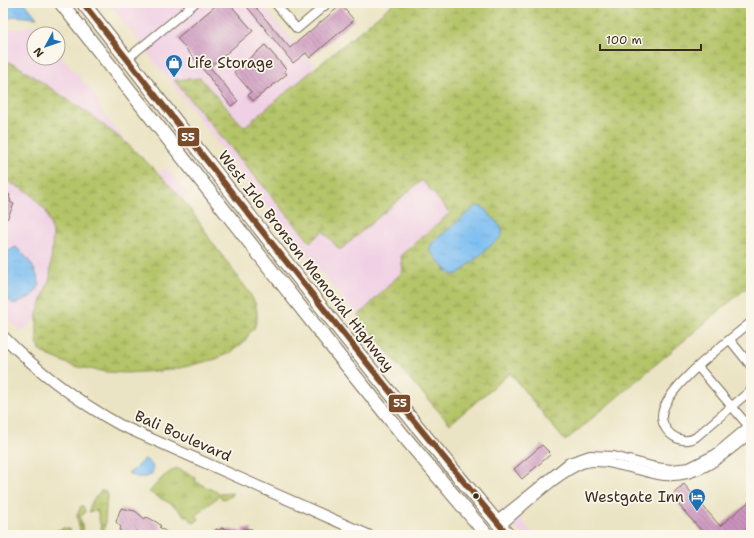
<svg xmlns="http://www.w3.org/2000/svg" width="754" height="538" font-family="'Shantell Sans',sans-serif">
	<defs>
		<pattern id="grass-tufts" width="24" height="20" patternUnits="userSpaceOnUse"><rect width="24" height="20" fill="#b4c467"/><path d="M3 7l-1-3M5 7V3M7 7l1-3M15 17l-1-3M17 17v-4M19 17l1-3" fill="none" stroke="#949f54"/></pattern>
		<pattern id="wetland-marsh" width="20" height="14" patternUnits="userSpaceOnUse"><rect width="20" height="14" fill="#b4c467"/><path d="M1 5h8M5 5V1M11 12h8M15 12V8" fill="none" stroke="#949f54"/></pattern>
		<pattern id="water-ripples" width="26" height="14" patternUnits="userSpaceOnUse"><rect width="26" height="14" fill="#7cbef2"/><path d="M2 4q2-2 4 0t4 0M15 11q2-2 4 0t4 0" fill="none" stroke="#6ca3cf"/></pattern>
		<pattern id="building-back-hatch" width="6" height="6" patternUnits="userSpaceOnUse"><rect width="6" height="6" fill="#cb93be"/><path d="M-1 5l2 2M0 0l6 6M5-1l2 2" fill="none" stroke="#a6789a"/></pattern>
	</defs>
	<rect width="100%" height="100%" fill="#fbf7ec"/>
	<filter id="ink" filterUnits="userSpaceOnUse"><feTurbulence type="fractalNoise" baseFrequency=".025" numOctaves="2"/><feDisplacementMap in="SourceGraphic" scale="8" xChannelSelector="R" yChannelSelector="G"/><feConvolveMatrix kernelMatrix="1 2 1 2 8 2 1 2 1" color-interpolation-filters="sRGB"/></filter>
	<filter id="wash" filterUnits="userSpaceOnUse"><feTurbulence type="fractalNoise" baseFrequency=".012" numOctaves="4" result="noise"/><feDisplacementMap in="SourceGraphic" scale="16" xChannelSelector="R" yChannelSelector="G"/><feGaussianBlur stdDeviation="0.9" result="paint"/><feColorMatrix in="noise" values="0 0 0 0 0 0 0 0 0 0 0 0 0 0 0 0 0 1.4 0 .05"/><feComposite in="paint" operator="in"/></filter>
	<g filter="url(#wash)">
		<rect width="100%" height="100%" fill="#ebe4c4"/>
		<g fill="#f0d0e4">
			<polygon points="109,3 260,3 316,68 244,128 200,78 310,242 323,231 340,250 423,180 450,213 401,255 403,271 358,316 256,193"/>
			<polygon points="36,25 43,34 34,34 34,58 58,58 58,52 100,102 97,105 154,177 166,167 187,194 21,332 3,313 3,31"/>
			<polygon points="509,505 534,535 522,535 502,511"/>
		</g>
		<g fill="url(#grass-tufts)" stroke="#787742">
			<polygon points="176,468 194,476 196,482 221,494 232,493 232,496 223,499 219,496 196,515 199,519 194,523 173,505 149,492 163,477"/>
			<path d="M101 491H106L107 495 104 535H97V533L102 532 97 510 89 512C90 503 94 498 101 491Z"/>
			<polygon points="81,506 83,506 85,510 84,514 80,516 84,535 81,535 77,516"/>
			<polygon points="64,528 70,530 72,535 44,535"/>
		</g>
		<g fill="url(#wetland-marsh)" stroke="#787742" fill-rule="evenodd">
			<path d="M394 3H751V284L565 441 510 373 450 424 407 376 358 316 403 271 401 255 450 213 422 180 340 250 323 231 310 242 174 80 200 78 244 127ZM432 243 451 275 429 250Z"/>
			<polygon points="3,60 18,66 92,116 125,142 154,169 177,193 198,220 209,238 249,292 255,303 257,312 257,319 254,329 250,332 245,341 231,352 216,359 180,368 160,371 126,373 106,372 73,366 41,352 37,342 37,314 50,278 53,233 46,211 30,193 9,182 8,179 3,176"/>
		</g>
		<g fill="url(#water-ripples)" stroke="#5c7488">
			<polygon points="3,3 25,3 37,18 15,16 3,21"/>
			<polygon points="476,206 483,207 502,228 502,236 458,274 451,275 429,250 432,243"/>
			<path d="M16 247C31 261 34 266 40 285L32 296 14 304 3 296V254Z"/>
			<path d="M144 459C151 462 156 467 151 475 143 479 136 478 128 473L129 472 132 471Z"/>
		</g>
		<g id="blocks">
			<g fill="url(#building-back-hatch)">
				<polygon points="219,3 229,3 253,31 210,67 238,101 231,106 210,79 211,79 177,38"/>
				<polygon points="244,3 252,3 290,48 341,5 354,20 310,58 306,53 293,63"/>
				<polygon points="265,45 286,69 284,71 287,74 253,101 248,95 251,92 234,72"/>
				<polygon points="3,191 10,195 9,198 11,200 10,202 14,204 7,219 3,217"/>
				<polygon points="542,445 551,454 522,479 514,469"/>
				<polygon points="684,484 720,526 751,500 751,524 738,535 705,535 671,496"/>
				<polygon points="121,508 135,511 145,519 146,517 149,518 158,523 161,526 159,527 171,535 142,535 135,531 134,535 118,535 121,527 116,522 120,510 121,510"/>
				<polygon points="221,528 243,532 243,528 252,529 251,535 215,535 216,529 221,530"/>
			</g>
		</g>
	</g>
	<g filter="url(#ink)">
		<use href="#blocks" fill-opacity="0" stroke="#796b58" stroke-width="1"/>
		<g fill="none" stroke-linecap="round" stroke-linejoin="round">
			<defs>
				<g id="minor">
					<polyline points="275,3 297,29 328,3"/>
					<polyline points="127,59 195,3"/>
					<path d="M751 322C727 342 673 381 663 410 657 428 679 448 696 437L751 390"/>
					<polyline points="730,340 751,366"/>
					<polyline points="698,367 751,429"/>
					<polyline points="496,521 569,462 590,455 614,456 656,467 671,469 689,467 715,454 751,424"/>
					<path d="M501 526C522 508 561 470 586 463 599 460 613 464 625 467 636 469 647 473 658 475 696 482 724 456 751 433"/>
				</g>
				<path id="tertiary" d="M3 336C38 372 77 401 120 425L368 535"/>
				<g id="trunk">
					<polyline points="61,3 339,356 402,434 487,535"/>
					<path d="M83 3C224 181 361 363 508 535"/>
				</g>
			</defs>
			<use href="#minor" stroke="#796b58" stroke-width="10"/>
			<use href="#tertiary" stroke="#796b58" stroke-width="12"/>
			<use href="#trunk" stroke="#796b58" stroke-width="15"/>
			<use href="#minor" stroke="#fff" stroke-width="8"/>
			<use href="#tertiary" stroke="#fff" stroke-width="10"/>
			<use href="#trunk" stroke="#fff" stroke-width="13"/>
			<defs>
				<path id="bus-1" d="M83 3C223 181 362 361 508 535"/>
			</defs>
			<use href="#bus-1" stroke="#fbf7ec" stroke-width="9"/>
			<use href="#bus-1" stroke="#7a4b2a" stroke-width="6"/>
		</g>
	</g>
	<defs>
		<symbol id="shop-pin" viewBox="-11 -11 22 30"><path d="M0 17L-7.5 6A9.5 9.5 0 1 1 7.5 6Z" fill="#1f6fb2" stroke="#fbf7ec"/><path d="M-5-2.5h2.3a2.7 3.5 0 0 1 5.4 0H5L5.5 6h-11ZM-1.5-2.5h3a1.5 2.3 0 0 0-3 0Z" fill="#fff"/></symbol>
		<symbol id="hotel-pin" viewBox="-11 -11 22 30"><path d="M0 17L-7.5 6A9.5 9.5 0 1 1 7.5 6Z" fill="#1f6fb2" stroke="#fbf7ec"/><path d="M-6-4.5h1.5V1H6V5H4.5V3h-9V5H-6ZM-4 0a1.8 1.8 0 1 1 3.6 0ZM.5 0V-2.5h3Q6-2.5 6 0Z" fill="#fff"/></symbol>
	</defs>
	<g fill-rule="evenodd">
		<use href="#shop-pin" x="164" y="53" width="20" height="27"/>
		<use href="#hotel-pin" x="687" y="487" width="20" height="27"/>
	</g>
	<circle fill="#3b2a1e" stroke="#fbf7ec" stroke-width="1.5" cx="476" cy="496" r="3.5"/>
	<g text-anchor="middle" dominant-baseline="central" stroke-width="3.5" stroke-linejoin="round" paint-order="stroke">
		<g font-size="15" fill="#3b2a1e" stroke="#fbf7ec" text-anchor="start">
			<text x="187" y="63">Life Storage</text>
			<text x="684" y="497" text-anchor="end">Westgate Inn</text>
		</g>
		<g font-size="15" fill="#3b2a1e" stroke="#fbf7ec">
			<text transform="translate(306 261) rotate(52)">West Irlo Bronson Memorial Highway</text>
			<text transform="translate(183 436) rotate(24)">Bali Boulevard</text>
		</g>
	</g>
	<g stroke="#fbf7ec" stroke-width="1.5">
		<rect x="177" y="127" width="23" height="20" rx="4" fill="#7a4b2a"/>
		<rect x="388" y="394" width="23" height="19" rx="4" fill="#7a4b2a"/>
	</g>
	<g font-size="11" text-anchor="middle" font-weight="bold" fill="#fff">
		<text x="188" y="141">55</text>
		<text x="400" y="407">55</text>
	</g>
	<rect width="754" height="538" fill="none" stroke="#fbf7ec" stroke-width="16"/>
	<g transform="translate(46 46) rotate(230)"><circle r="19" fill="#fbf7ec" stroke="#aea59a"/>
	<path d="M0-3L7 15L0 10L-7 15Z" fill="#1f6fb2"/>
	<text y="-6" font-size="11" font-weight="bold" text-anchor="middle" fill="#3b2a1e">N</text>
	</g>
	<path d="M600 44v6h101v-6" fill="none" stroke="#3b2a1e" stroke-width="2"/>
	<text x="606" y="44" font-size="12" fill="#3b2a1e" stroke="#fbf7ec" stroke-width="3" paint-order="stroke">100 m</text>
</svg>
